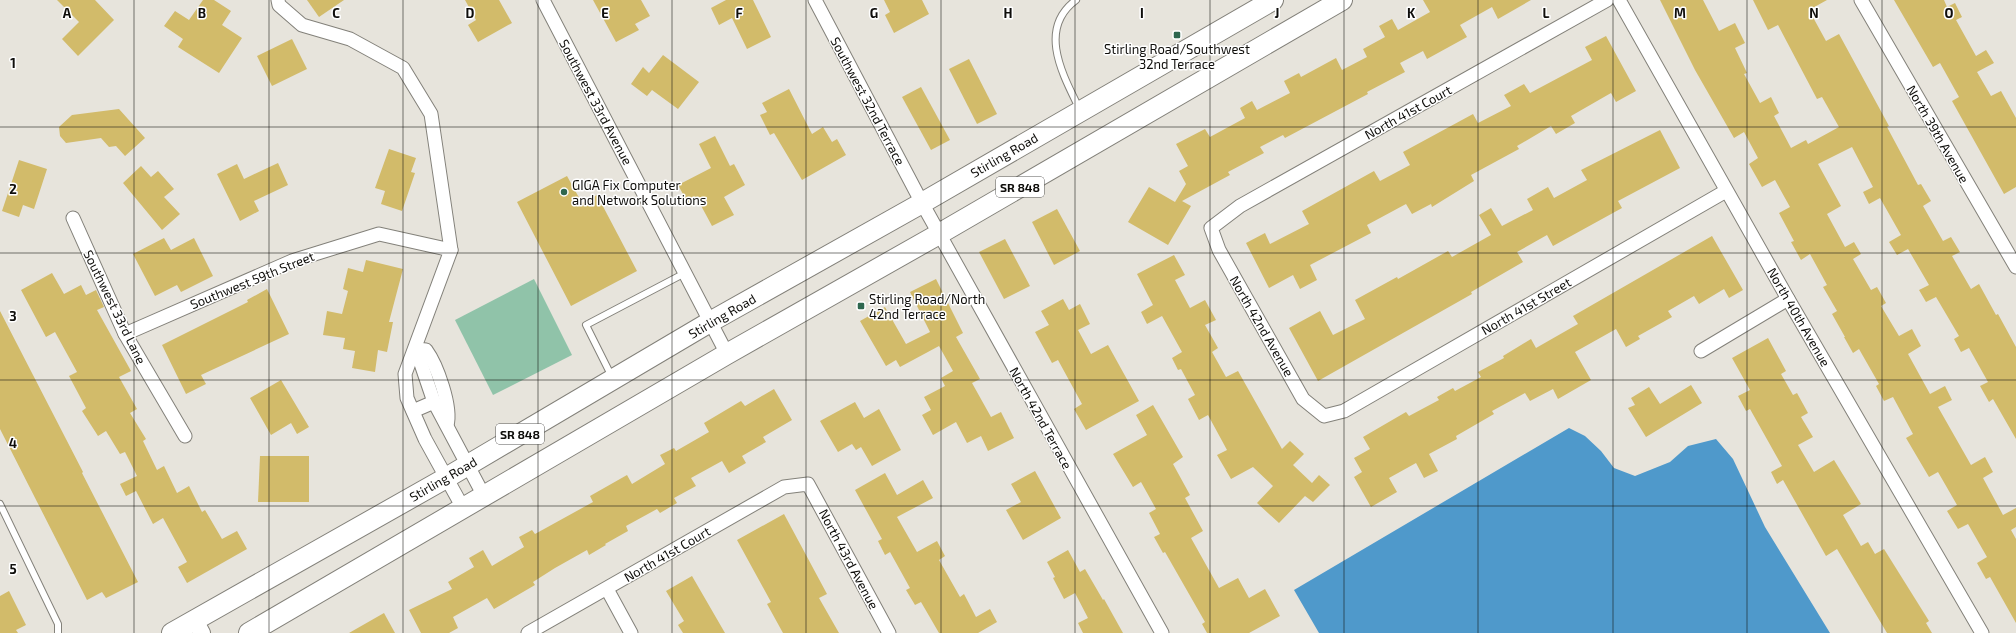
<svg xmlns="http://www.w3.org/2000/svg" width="2016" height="633" font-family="'Exo 2',sans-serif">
	<rect width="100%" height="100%" fill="#e7e4dc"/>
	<polygon fill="#90c3a9" points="534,279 572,355 493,395 455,320"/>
	<polygon fill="#4f99cb" points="1569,428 1585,436 1601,451 1614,468 1635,476 1670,462 1688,446 1716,439 1733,459 1765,527 1830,633 1319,633 1294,590"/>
	<g fill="#d2bb6a">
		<polygon points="57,0 95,0 114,20 78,56 62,39 79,22"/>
		<polygon points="203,0 214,0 231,11 222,25 242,38 219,73 178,47 183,39 164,26 175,11 189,20"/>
		<polygon points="307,0 344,0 319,17"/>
		<polygon points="465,0 499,0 512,23 478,42 468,25 476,20"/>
		<polygon points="593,0 641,0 650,16 635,24 639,30 616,42"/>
		<polygon points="726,0 753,0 771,37 747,49 732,18 719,25 711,8"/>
		<polygon points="884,0 922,0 929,14 894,33 885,15 890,12"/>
		<polygon points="1423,0 1531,0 1498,19 1492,7 1460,25 1467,37 1427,59 1423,51 1400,63 1405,72 1367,92 1368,94 1285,138 1283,135 1260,147 1264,153 1228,172 1230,175 1182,201 1191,206 1168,245 1128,222 1149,187 1175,202 1186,184 1179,171 1188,166 1176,144 1205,129 1210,137 1245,118 1240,108 1252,101 1257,110 1290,93 1284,81 1299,73 1301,77 1336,58 1342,70 1367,57 1363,49 1385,37 1379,26 1392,19 1398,30 1430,12"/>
		<polygon points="1660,0 1703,0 1719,31 1735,23 1745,43 1735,48 1747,73 1744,74 1760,103 1771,97 1779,113 1774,116 1791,148 1806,140 1808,144 1839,127 1822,97 1817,99 1778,25 1768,30 1753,0 1827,0 1809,10 1826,41 1839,34 1889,126 1887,127 1918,185 1921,184 1931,201 1923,206 1943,241 1951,237 1960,252 1952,256 1971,289 1979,284 1996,315 1998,314 2016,347 2016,439 1993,399 1989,402 1980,386 1988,382 1969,348 1961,352 1954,339 1959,336 1936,297 1926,302 1919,290 1929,285 1908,249 1897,255 1889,242 1901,235 1880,198 1869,204 1863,192 1873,187 1852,147 1818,164 1841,206 1827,214 1845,247 1854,242 1861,254 1853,259 1871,290 1877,287 1886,303 1881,306 1899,336 1912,329 1921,346 1908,354 1930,394 1945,386 1952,400 1938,407 1971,465 1985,457 1993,472 1983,478 2003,515 2016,508 2016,527 2011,530 2016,539 2016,623 1990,577 1986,579 1977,563 1987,557 1968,524 1958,529 1947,511 1957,505 1938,472 1929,477 1906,438 1913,434 1893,397 1884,401 1876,386 1879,384 1859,349 1853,353 1844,337 1845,337 1832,314 1837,311 1823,287 1827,285 1810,254 1801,260 1791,242 1794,241 1779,213 1790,207 1775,180 1762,187 1749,164 1758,158 1744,132 1734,138 1695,70"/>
		<polygon points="1894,0 1944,0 1947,7 1955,3 1962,17 1956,20 1976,56 1986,50 1994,63 1977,72 1991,96 2001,91 2016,118 2016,187 2004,194 1952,101 1959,97 1940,63 1933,67"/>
		<polygon points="1606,36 1636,91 1616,102 1611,93 1571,116 1575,123 1556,134 1551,126 1517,146 1519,149 1471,175 1474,181 1432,207 1431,204 1412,214 1406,204 1367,225 1371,233 1310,265 1317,280 1300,289 1293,275 1269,288 1246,243 1265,233 1270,244 1309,224 1302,211 1374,171 1380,181 1410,165 1403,152 1473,114 1478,123 1511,106 1504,95 1524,84 1530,93 1592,60 1585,47"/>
		<polygon points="292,39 307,69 272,86 257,56"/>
		<polygon points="663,55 699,82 678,109 652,90 647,96 631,84 643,67 649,73"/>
		<polygon points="969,59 997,114 977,124 949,69"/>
		<polygon points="921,87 950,140 931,150 902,97"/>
		<polygon points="789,89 812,134 823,127 832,142 837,139 846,155 802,180 774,133 770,135 760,115 767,112 762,103"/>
		<polygon points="119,109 145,138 125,156 116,146 109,147 101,138 66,143 60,136 59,127 72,115"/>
		<polygon points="1660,130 1680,168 1618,201 1622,208 1553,246 1547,235 1517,252 1523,262 1471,292 1472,294 1318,381 1289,328 1320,311 1333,335 1365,319 1355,300 1397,277 1398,279 1448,251 1452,257 1491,235 1479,215 1491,208 1502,226 1533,210 1527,199 1548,187 1554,198 1587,180 1581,170"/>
		<polygon points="715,136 730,166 734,164 745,185 724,197 734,215 712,226 698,200 689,205 678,185 711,168 699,144"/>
		<polygon points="389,149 416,158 411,172 415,173 402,211 381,204 385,191 375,188"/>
		<polygon points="19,160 47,169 34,209 23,205 19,217 2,211"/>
		<polygon points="278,163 288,185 254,201 259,211 240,221 217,174 237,164 244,179"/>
		<polygon points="141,166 151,177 158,171 174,189 164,197 180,214 162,230 123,183"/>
		<polygon points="567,176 582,203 597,195 637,271 571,306 517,202"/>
		<polygon points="1057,209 1080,251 1054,265 1032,222"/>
		<polygon points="1712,236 1743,290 1729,298 1724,289 1699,304 1694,296 1668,311 1672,317 1638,336 1640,339 1626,347 1616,329 1575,352 1591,380 1558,399 1553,389 1530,401 1525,393 1492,411 1494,414 1456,436 1457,439 1429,454 1438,471 1424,478 1416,463 1389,478 1397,492 1371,507 1354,477 1362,472 1354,458 1370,449 1363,437 1406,412 1409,416 1439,400 1437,397 1453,388 1455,391 1481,377 1478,372 1504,358 1503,356 1531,339 1536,348 1578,324 1573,316"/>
		<polygon points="164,238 171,250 194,238 213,276 181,292 177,285 155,296 133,254"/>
		<polygon points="1005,239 1030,286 1004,299 979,252"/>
		<polygon points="1174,255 1185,275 1175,280 1190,308 1205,300 1216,320 1205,325 1218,348 1212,352 1226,377 1238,371 1282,449 1290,441 1304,454 1293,465 1312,483 1319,475 1330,485 1313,502 1305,496 1279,523 1257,503 1273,486 1253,467 1231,479 1217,455 1227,450 1208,415 1199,420 1188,399 1195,395 1181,369 1178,370 1172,358 1182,352 1162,316 1147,324 1141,312 1153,305 1137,274"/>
		<polygon points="366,260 403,269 389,322 393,322 387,352 378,350 375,372 352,368 355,351 343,349 345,338 323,335 327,311 342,314 348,291 343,289 348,268 363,272"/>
		<polygon points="52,273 64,294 81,285 86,295 96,290 104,307 97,310 131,371 119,377 137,409 130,413 146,439 143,441 157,470 164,466 177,493 189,486 202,512 205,510 222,539 237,531 247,549 187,583 178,567 187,562 163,518 153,524 136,491 126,496 120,484 137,476 125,452 120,454 106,431 98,436 82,411 86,408 69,376 77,372 55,332 46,337 21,290"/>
		<polygon points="936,279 963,333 956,337 980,379 972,383 991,417 1001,412 1014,438 988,451 981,436 967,443 956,422 933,435 922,415 931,410 924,397 945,386 941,378 953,371 939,346 900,367 896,360 886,366 860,321 885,307 906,344 930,332 910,292"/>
		<polygon points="267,289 289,334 201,375 206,384 186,394 162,345 248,302 247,300"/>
		<polygon points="1063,299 1069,310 1080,304 1090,324 1078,330 1091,354 1108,345 1139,401 1086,430 1074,409 1082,404 1058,360 1052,363 1035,332 1049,325 1041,311"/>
		<polygon points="0,311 83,472 82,473 138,582 106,598 102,592 87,600 0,429"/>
		<polygon points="1768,338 1786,371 1781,374 1793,395 1797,393 1808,413 1801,417 1813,437 1798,445 1814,472 1834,460 1861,504 1843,515 1861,546 1868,542 1875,554 1884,549 1929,621 1926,623 1932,633 1887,633 1837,549 1826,556 1783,480 1777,484 1771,472 1782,466 1750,409 1746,411 1738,396 1750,390 1732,358"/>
		<polygon points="281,380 309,427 297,434 291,423 271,435 250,398"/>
		<polygon points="1691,385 1702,403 1646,437 1628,408 1635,405 1631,398 1649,387 1660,404"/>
		<polygon points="774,389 792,420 763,437 766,442 742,456 746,463 729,473 722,461 691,478 696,486 674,498 677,503 660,513 657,509 626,526 628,531 605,544 606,545 589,555 587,550 555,568 533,582 535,585 494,609 487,598 453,617 458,628 449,633 421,633 409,610 452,589 448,582 474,567 469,558 483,550 492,566 524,547 519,537 532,530 535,534 593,502 590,496 627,475 632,484 665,464 660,455 674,448 676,451 709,432 704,423 741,401 745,406"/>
		<polygon points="855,402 864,418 879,409 901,450 872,466 861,447 856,450 852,444 838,452 820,421"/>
		<polygon points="1153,405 1183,457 1173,464 1190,495 1185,498 1203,531 1191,538 1219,588 1238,578 1249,598 1265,589 1280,616 1249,633 1207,633 1202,624 1205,622 1165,552 1163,553 1154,537 1160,534 1149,513 1156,509 1141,482 1133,487 1113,454 1147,435 1136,415"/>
		<polygon points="260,456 309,456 309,502 258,502"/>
		<polygon points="1035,471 1061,518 1023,540 1006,510 1021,502 1011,484"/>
		<polygon points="885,473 897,495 923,480 933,498 897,517 917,552 937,541 945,556 939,560 960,597 964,594 976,617 990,609 997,622 978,633 939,633 921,602 915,605 906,590 910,588 890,552 885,555 878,541 882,539 855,490"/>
		<polygon points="784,514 827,594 819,598 839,633 783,633 767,604 771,602 737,540"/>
		<polygon points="1068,550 1080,572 1085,569 1103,600 1104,599 1123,633 1083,633 1078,623 1088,618 1075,593 1064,599 1053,578 1055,577 1047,562"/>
		<polygon points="692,576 725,633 683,633 678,625 684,621 666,591"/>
		<polygon points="9,591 26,625 16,630 18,633 0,633 0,596"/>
		<polygon points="384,613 395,633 349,633"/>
	</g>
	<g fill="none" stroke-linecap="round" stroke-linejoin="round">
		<defs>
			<g id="service">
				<path d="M1076 0C1037 29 1063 75 1079 108"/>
				<polyline points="612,377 586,325 685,273"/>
				<polyline points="0,504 58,624 58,633"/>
			</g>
			<g id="minor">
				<polyline points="278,0 279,5 302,25 350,39 403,68 431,114 451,250 405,374 407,398 425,439 463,508"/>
				<polyline points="543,0 727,354"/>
				<polyline points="815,0 922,203 1162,633"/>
				<polyline points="1607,0 1240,206 1211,228 1219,250 1303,399 1324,416 1344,411 1726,191"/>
				<polyline points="1619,0 1788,299 1982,633"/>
				<polyline points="1861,0 2016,267"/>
				<polyline points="73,218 125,334 185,436"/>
				<polyline points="125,334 292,261 379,234 451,250"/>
				<polyline points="416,349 434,402 484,496"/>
				<path d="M416 349 426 350C437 365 452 407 447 425"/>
				<polyline points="1701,351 1788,299"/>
				<polyline points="413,411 434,402"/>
				<polyline points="607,589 631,633"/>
				<polyline points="528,633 784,487 808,484 889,633"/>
			</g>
			<polyline id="tertiary" points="195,620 202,633"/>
			<g id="primary">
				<polyline points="172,633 446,478 710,322 922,203 1273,0"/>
				<polyline points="249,633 727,354 939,234 1342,0"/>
			</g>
		</defs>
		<use href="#service" stroke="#83817a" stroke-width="8"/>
		<use href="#minor" stroke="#83817a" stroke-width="15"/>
		<use href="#tertiary" stroke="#83817a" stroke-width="18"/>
		<use href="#primary" stroke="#83817a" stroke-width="22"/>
		<use href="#service" stroke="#fff" stroke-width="6"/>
		<use href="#minor" stroke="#fff" stroke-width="13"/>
		<use href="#tertiary" stroke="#fff" stroke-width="16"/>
		<use href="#primary" stroke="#fff" stroke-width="20"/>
	</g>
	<path fill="none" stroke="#0f0e0b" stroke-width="1" stroke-opacity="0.55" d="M134 0V633M269 0V633M403 0V633M538 0V633M672 0V633M806 0V633M941 0V633M1075 0V633M1210 0V633M1344 0V633M1478 0V633M1613 0V633M1747 0V633M1882 0V633M0 127H2016M0 253H2016M0 380H2016M0 506H2016"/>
	<g fill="#2e674f" stroke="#fff" stroke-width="1.5">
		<rect x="1173" y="31" width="8" height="8" rx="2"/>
		<circle cx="564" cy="192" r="4"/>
		<rect x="857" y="302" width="8" height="8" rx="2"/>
	</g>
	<g text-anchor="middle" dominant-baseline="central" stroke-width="3" stroke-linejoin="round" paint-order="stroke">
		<g fill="#fff" stroke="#575654" stroke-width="1">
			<rect x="996" y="177" width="48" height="20" rx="3"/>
			<rect x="496" y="424" width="48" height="20" rx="3"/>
		</g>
		<g font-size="12" font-weight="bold" fill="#0f0e0b">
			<text x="1020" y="187">SR 848</text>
			<text x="520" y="434">SR 848</text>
		</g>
		<g font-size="13" fill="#0f0e0b" stroke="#fff" text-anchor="start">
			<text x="1177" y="49" text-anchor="middle">Stirling Road/Southwest<tspan x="1177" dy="15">32nd Terrace</tspan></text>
			<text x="572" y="185">GIGA Fix Computer<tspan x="572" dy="15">and Network Solutions</tspan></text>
			<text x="869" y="299">Stirling Road/North<tspan x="869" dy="15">42nd Terrace</tspan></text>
		</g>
		<g font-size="13" fill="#0f0e0b" stroke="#fff">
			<text transform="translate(868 101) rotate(62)">Southwest 32nd Terrace</text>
			<text transform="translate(596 102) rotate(62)">Southwest 33rd Avenue</text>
			<text transform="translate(1408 112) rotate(-29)">North 41st Court</text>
			<text transform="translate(1938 134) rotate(60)">North 39th Avenue</text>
			<text transform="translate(1004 155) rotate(-30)">Stirling Road</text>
			<text transform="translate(252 280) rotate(-22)">Southwest 59th Street</text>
			<text transform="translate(1526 306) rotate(-30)">North 41st Street</text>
			<text transform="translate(115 307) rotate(64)">Southwest 33rd Lane</text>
			<text transform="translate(722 316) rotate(-30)">Stirling Road</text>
			<text transform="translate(1799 317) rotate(60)">North 40th Avenue</text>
			<text transform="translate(1262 326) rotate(60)">North 42nd Avenue</text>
			<text transform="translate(1041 418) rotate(61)">North 42nd Terrace</text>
			<text transform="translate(443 479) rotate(-30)">Stirling Road</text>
			<text transform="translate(667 554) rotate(-30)">North 41st Court</text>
			<text transform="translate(849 559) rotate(62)">North 43rd Avenue</text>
		</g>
	</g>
	<g font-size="13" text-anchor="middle" font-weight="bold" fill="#0f0e0b" stroke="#fff" stroke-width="3" stroke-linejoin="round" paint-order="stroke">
		<text x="67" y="18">A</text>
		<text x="202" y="18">B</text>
		<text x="336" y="18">C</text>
		<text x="470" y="18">D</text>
		<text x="605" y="18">E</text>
		<text x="739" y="18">F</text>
		<text x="874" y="18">G</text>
		<text x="1008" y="18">H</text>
		<text x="1142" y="18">I</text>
		<text x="1277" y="18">J</text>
		<text x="1411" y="18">K</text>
		<text x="1546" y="18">L</text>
		<text x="1680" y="18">M</text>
		<text x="1814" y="18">N</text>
		<text x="1949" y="18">O</text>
		<text x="13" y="68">1</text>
		<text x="13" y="194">2</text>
		<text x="13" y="321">3</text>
		<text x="13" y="448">4</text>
		<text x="13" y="574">5</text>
	</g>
</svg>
